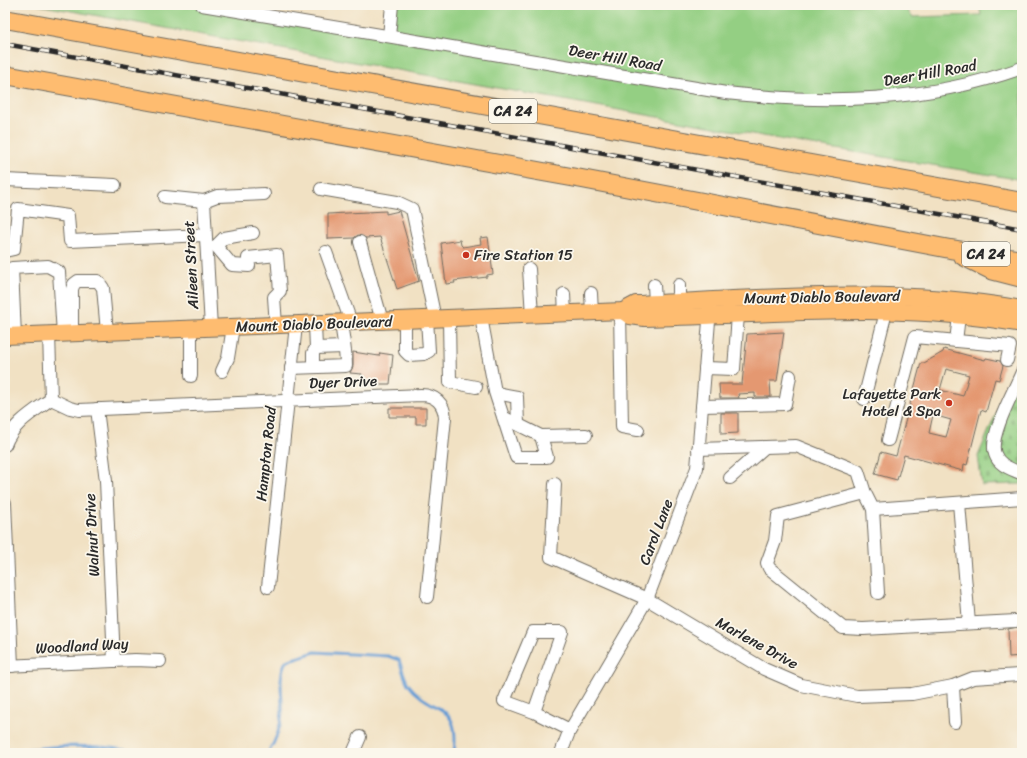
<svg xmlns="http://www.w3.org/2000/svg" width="1027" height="758" font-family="Sriracha,sans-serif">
	<defs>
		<pattern id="cemetery-stones" width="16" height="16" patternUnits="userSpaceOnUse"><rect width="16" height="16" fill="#94cf83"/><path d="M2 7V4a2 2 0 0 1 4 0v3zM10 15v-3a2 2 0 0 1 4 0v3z" fill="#80b271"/></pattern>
	</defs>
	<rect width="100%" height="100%" fill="#fbf7ec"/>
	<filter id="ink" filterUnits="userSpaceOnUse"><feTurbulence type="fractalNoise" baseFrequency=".025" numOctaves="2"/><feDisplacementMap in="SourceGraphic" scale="8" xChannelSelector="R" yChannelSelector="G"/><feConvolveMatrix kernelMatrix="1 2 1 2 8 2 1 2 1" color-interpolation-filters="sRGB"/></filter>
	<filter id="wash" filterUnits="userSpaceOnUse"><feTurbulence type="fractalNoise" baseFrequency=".012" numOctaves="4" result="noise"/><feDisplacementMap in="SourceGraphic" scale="16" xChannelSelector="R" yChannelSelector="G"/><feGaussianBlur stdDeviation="0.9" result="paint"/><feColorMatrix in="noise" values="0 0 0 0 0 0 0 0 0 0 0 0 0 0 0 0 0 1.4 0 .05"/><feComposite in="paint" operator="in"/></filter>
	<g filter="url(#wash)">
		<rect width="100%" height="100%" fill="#f1e1c3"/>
		<polygon fill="#94cf83" stroke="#607d57" points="38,5 202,5 388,36 392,5 904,5 912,17 981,15 979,5 1022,5 1022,180 824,147"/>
		<polygon fill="url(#cemetery-stones)" stroke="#607d57" points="1022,353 1022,484 982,485 978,456"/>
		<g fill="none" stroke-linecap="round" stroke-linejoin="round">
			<g stroke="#669dd4" stroke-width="3">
				<path d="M11 753C41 745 106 743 135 753"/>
				<path d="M268 753C275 742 281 726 282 712 283 694 277 678 286 661L315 652 388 656 399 660C402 668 404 677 408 684 431 715 461 700 454 753"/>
			</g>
		</g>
		<g id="blocks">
			<g fill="#e49871" fill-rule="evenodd">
				<polygon points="386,211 386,214 399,211 419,281 397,289 380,237 366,238 358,235 354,238 328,239 328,214"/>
				<polygon points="488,237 493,274 487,275 487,277 454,281 455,283 446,284 441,243 460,240 461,245 463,247 481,244 480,238"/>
				<polygon points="784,332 777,381 770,381 771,397 755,397 755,393 738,394 739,398 720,398 719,384 742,384 747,334"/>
				<path d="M944 349 985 360 986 358 1000 361 1003 366 999 380 995 379 986 412 981 410 967 465 964 464 963 471 904 455 897 480 875 474 881 452 896 456 921 363H924L943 352ZM946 369 969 375 963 396 940 390ZM933 415 951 420 946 437 929 433Z"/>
				<polygon points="353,352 379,356 380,353 393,355 390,384 361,384 362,374 350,373 353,366"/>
				<polygon points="389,408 426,408 426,424 416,424 416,417 389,417"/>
				<polygon points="721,413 738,413 738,433 721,434"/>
				<polygon points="1022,626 1022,656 1009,657 1008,629"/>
			</g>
		</g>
	</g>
	<g filter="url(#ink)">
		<use href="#blocks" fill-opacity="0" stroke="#706b60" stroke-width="1"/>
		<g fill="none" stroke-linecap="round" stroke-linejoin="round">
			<defs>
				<g id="minor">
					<path d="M202 5 726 93C828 104 924 103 1022 68"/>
					<polyline points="389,36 392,5"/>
					<polyline points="5,180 115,185"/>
					<polyline points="321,189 397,202 412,209 435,319"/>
					<polyline points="165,197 204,201 217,196 264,194"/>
					<polyline points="204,201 211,328"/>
					<polyline points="253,233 224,238 216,246 232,265 249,266 248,258 277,255 280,291 274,297 276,325"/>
					<polyline points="360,242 382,321"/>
					<polyline points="5,251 14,249 18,209 68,216 70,241 205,235"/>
					<polyline points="326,252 351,322"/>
					<polyline points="529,269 532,315"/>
					<polyline points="654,285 655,303"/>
					<polyline points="679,285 679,302"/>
					<polyline points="591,293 592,313"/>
					<polyline points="564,294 565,314"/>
					<polyline points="620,311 622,427 638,430"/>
					<polyline points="481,317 495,392 516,457 547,457 541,436 503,417"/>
					<polyline points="449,319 450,382 476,387"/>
					<polyline points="405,320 405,351 409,355 424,354 429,351 427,319"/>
					<polyline points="72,333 72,289 74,284 78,281 98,281 103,288 107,332"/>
					<polyline points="15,336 12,268 48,266 59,272 63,334"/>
					<polyline points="956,341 960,308"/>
					<polyline points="316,348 344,347"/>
					<polyline points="313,367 313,353 316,348 315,324"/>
					<path d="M291 368 346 366C346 351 343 338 341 323"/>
					<polyline points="705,368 734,369 738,315"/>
					<polyline points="222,371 228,358 233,327"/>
					<path d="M1022 372C1015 389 988 437 995 454 999 466 1012 469 1022 474"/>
					<polyline points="191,376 191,329"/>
					<polyline points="496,393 517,397 518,424"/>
					<path d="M51 399 70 408 79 410 421 395C435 395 444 403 445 418L427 597"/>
					<polyline points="864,399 888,304"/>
					<polyline points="702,406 785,404 790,376"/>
					<polyline points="97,409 106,481 114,661"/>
					<polyline points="541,436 586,435"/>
					<polyline points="888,440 915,337 1010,346 1007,360"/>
					<path d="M5 445C13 423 33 412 51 399L49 334"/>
					<polyline points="698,449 796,446 858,471 865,493 873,509 878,593"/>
					<polyline points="730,478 765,447"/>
					<polyline points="555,484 551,557 647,599 764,669 801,685 857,696 912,694 953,686 973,678 1019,675"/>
					<polyline points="865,493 778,516 775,541 767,563 769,568 843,628 863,629 1016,621"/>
					<polyline points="5,503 12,666"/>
					<polyline points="959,503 969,623"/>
					<polyline points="873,509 1022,498"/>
					<polyline points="268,587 296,325"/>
					<polyline points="5,666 135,660 160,661"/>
					<polyline points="953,686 955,722"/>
					<polyline points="534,712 562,632 533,632 504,701 534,712 570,730"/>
					<polyline points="353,753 360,737"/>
					<polyline points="561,753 569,732 647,599 697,468 710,309"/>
				</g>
				<g id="major">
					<path d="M623 311 630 316 645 318C771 315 897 301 1022 324"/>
					<path d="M5 336 623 311 636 304C765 298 895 286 1022 309"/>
				</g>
				<g id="highway">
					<polyline points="5,19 1022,202"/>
					<polyline points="5,75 582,179 950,249 1022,260"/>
					<polyline points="963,256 991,270 1022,278"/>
				</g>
			</defs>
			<use href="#minor" stroke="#706b60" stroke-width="14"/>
			<use href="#major" stroke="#706b60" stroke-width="18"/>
			<use href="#highway" stroke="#706b60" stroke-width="20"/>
			<use href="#minor" stroke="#fff" stroke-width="12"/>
			<use href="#major" stroke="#febc70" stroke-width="16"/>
			<use href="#highway" stroke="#febc70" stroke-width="18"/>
			<defs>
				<polyline id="rail" points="5,44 1022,229"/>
			</defs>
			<use href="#rail" stroke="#2b2b2b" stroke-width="4.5"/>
			<use href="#rail" stroke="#fbf7ec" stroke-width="3" stroke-dasharray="9" stroke-linecap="butt"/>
		</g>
	</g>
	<g fill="#c8321e" stroke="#fbf7ec" stroke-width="1.5">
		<circle cx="466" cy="255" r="4"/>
		<circle cx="949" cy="403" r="4"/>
	</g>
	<g text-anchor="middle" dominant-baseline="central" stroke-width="3.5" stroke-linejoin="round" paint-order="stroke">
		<g fill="#fbf7ec" stroke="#696865" stroke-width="1">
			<rect x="489" y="99" width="48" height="24" rx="3"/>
			<rect x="962" y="242" width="48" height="24" rx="3"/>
		</g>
		<g font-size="14" font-weight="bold" fill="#2b2b2b">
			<text x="513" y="111">CA 24</text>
			<text x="986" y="254">CA 24</text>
		</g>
		<g font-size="15" fill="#2b2b2b" stroke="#fbf7ec">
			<text transform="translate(615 58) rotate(10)">Deer Hill Road</text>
			<text transform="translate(930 73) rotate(-10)">Deer Hill Road</text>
			<text transform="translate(191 265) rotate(-93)">Aileen Street</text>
			<text transform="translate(822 297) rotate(-1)">Mount Diablo Boulevard</text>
			<text transform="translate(314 324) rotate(-2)">Mount Diablo Boulevard</text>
			<text transform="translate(343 382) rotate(-2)">Dyer Drive</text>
			<text transform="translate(266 454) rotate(-84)">Hampton Road</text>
			<text transform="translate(656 532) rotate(-69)">Carol Lane</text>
			<text transform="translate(92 535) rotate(-93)">Walnut Drive</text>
			<text transform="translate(757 643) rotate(29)">Marlene Drive</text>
			<text transform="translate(82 646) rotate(-3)">Woodland Way</text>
		</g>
		<g font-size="15" fill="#2b2b2b" stroke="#fbf7ec" text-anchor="start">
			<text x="474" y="255">Fire Station 15</text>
			<text x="941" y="394" text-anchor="end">Lafayette Park<tspan x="941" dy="17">Hotel &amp; Spa</tspan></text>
		</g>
	</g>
	<rect width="1027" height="758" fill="none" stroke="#fbf7ec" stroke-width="20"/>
</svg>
